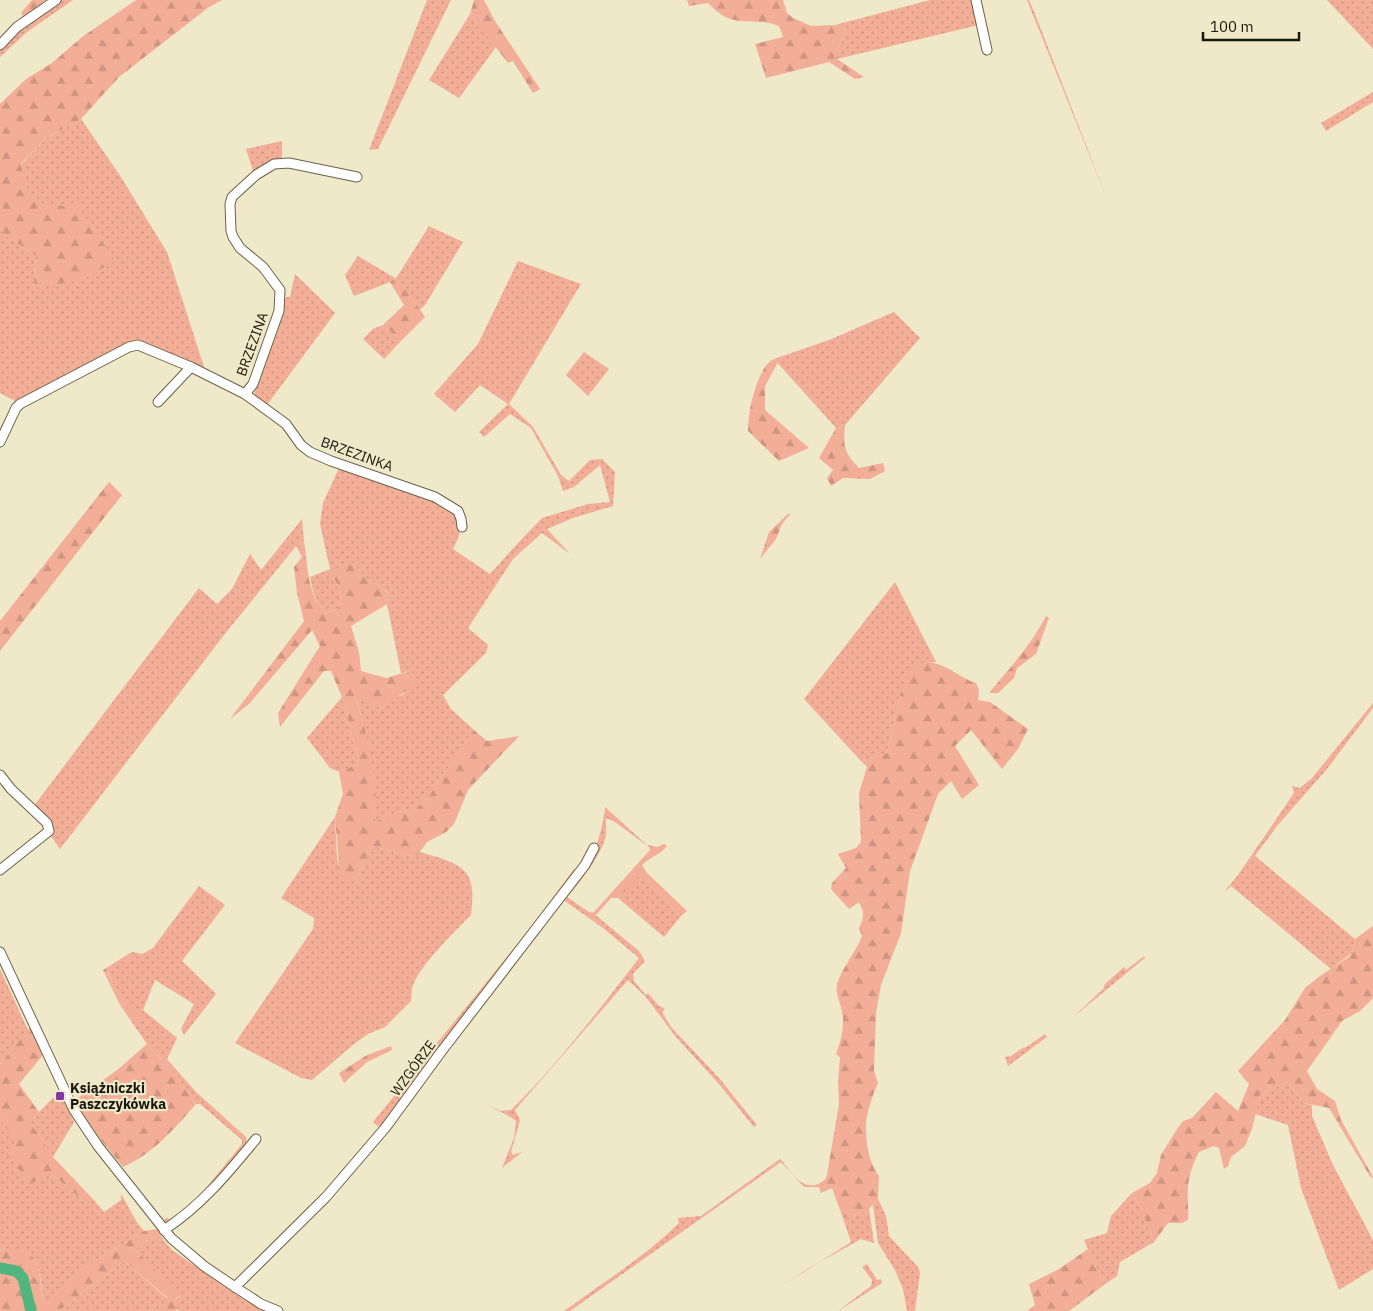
<svg xmlns="http://www.w3.org/2000/svg" width="1373" height="1311" font-family="'IBM Plex Sans',sans-serif">
	<defs>
		<pattern id="grass-dots" width="8" height="8" patternUnits="userSpaceOnUse" patternTransform="scale(1.25)"><rect width="8" height="8" fill="#f2ae97"/><path d="M2 2h.1M6 6h.1" fill="none" stroke="#cf9581" stroke-width="1.8" stroke-linecap="round"/></pattern>
		<pattern id="forest-firs" width="22" height="20" patternUnits="userSpaceOnUse" patternTransform="scale(1.25)"><rect width="22" height="20" fill="#f2ae97"/><path d="M5 1l3.5 6h-7zM16 11l3.5 6h-7z" fill="#cf9581"/></pattern>
	</defs>
	<rect width="100%" height="100%" fill="#efe8c9"/>
	<g fill="url(#grass-dots)">
		<polygon points="61,0 73,0 27,32 0,57 0,50 25,26"/>
		<polygon points="427,0 451,0 378,149 369,150"/>
		<polygon points="930,0 974,0 979,25 837,59 834,57 847,29 835,25"/>
		<polygon points="1027,0 1029,0 1033,9 1109,204"/>
		<polygon points="1327,0 1373,0 1373,49"/>
		<polygon points="470,14 496,47 459,98 429,80"/>
		<polygon points="1373,92 1373,102 1326,131 1321,123"/>
		<polygon points="81,119 119,174 167,252 205,370 137,341 122,347 15,401 0,393 0,228 8,237 36,256 33,287 64,206 41,204 27,190 21,165 46,138"/>
		<polygon points="282,141 282,160 275,160 253,171 246,149"/>
		<polygon points="429,226 463,242 425,305 420,310 397,277"/>
		<polygon points="358,256 395,278 390,282 354,296 345,275"/>
		<path d="M518 261 581 284 509 404 533 427 561 475 569 481 590 460 602 459 615 472 613 506 573 518 547 529 570 554 542 533 513 559 468 628 488 645 486 653 443 695 451 709 474 730 429 796 412 812 404 810 375 823C377 776 368 741 356 696L381 708 391 700 404 694 410 671 401 673 387 604 388 593 383 588 368 580 353 563 333 577C338 587 344 597 339 608L327 613C315 604 313 591 310 577L330 569 320 524 323 503 339 468 363 477 410 490 456 511C463 528 461 533 453 549L490 574 517 544 542 518 588 504 610 502 600 465 574 487 563 491 558 476 531 428 510 414 484 437 479 432 508 404 480 385 455 412 434 394 478 344Z"/>
		<polygon points="295,274 335,313 267,405 254,396 257,383 286,297 290,297"/>
		<polygon points="894,312 920,338 845,425 836,428 774,359 829,340"/>
		<polygon points="383,325 401,341 384,359 363,339 373,329"/>
		<polygon points="584,352 609,369 588,396 566,375"/>
		<polygon points="302,519 304,541 296,546 224,635 60,849 51,836 49,823 33,807 199,588 217,604 232,589 250,554 261,570"/>
		<polygon points="895,582 936,662 926,662 901,691 887,753 862,762 804,699"/>
		<polygon points="342,697 359,763 339,772 330,768 307,738"/>
		<polygon points="1373,703 1373,708 1327,769 1277,826 1255,856 1355,939 1352,953 1331,969 1231,886 1224,892 1238,875 1294,793 1292,786 1300,788 1312,778"/>
		<path d="M605 807 649 847 615 822 606 818C606 824 606 829 606 834 605 849 580 883 569 895L567 892C589 862 601 845 605 807Z"/>
		<path d="M335 817 337 858 341 870 356 882 372 846 416 857 420 852C436 857 464 862 470 880 474 891 472 904 471 915 454 932 422 963 413 985 411 990 412 996 411 1001L385 1027 368 1034 354 1044 312 1080 301 1078 235 1043 313 929 314 918 281 898Z"/>
		<polygon points="574,869 577,872 380,1128 373,1122 531,927"/>
		<polygon points="641,874 681,916 664,937 618,898"/>
		<polygon points="199,886 225,905 182,961 216,994 184,1035 181,1029 194,1004 155,980 143,1010 177,1038 167,1059 196,1092 246,1137 247,1146 198,1203 166,1225 163,1221 166,1218 170,1219 197,1199 242,1144 242,1140 200,1104 196,1104 176,1076 147,1044 120,1005 124,1003 107,971 131,956 130,953 133,952 142,954 153,948"/>
		<path d="M564 895 589 912 593 913 639 951 645 961 633 974 634 981 646 995 648 993 658 1005 665 1009 662 1012 671 1027 719 1078 757 1125 754 1127 718 1083 676 1037 646 997 628 980 515 1110 520 1120 511 1152 513 1155 522 1152 502 1168 514 1138 516 1121C508 1114 499 1112 490 1106L501 1111 511 1110C558 1064 599 1010 639 958L603 928 562 899Z"/>
		<polygon points="1143,957 1146,957 1072,1018 1103,989 1105,984 1124,967 1126,970"/>
		<polygon points="0,969 28,1030 0,1064"/>
		<polygon points="1045,1034 1047,1037 1008,1066 1005,1057 1011,1056 1024,1047 1025,1048"/>
		<polygon points="1287,1082 1304,1103 1312,1105 1312,1116 1333,1165 1373,1240 1373,1269 1339,1290 1301,1188 1288,1125 1255,1114 1260,1095"/>
		<polygon points="60,1091 74,1122 53,1157 30,1121"/>
		<path d="M0 1119 17 1141 52 1174 87 1204 93 1199 104 1212 121 1200V1194C129 1207 134 1220 144 1231L80 1270 44 1305C39 1273 43 1244 0 1251Z"/>
		<path d="M780 1159C790 1170 801 1191 818 1184L819 1187H804L781 1162 570 1311H564C603 1283 644 1257 679 1223L678 1218 701 1216Z"/>
		<polygon points="1132,1193 1138,1203 1154,1242 1120,1262 1117,1276 1104,1285 1084,1240 1107,1233 1111,1216"/>
		<polygon points="878,1199 886,1216 889,1236 918,1267 920,1273 915,1311 907,1311 903,1289 895,1270 878,1243 873,1205"/>
		<polygon points="869,1208 874,1243 861,1239 809,1268 782,1286 851,1242 843,1218 867,1211"/>
		<polygon points="151,1238 164,1241 172,1250 244,1300 265,1311 179,1311 172,1302 179,1297 135,1249"/>
		<polygon points="124,1261 168,1299 156,1311 59,1311"/>
		<polygon points="867,1264 877,1280 881,1279 882,1283 838,1311 871,1286 872,1280 862,1267"/>
	</g>
	<g fill="url(#forest-firs)">
		<polygon points="32,0 45,0 25,18 21,13"/>
		<polygon points="136,0 222,0 209,7 119,77 81,119 46,138 21,164 27,190 41,203 64,206 75,202 115,261 80,281 33,288 36,256 8,237 0,228 0,104 26,79 52,63 82,37"/>
		<polygon points="474,0 484,0 495,21 540,89 533,93 513,61 508,63 470,14"/>
		<path d="M687 0H783L787 13 793 18 811 26 835 25 847 29 834 57 864 77 855 79 829 62 766 78 755 44 783 37 779 26C749 15 735 32 708 3L689 6Z"/>
		<polygon points="397,277 425,317 401,341 383,325 404,305 390,282"/>
		<path d="M774 359 778 362 765 386V410L809 448 779 461 748 431C748 411 754 385 765 367 767 363 771 361 774 359Z"/>
		<path d="M845 425C843 447 844 452 859 468L883 463 885 471 870 479 843 478 831 486 827 478 833 470 819 458 836 428Z"/>
		<polygon points="109,482 122,495 0,651 0,621"/>
		<polygon points="789,513 790,514 782,524 776,539 760,559 769,532"/>
		<path d="M304 541C308 565 307 598 327 613L339 608C345 595 335 582 330 570L353 563 368 580 383 588 388 594 387 604 351 626 359 652 361 671 386 678 410 671 414 674V682C403 696 394 698 381 708L356 697 371 752 376 800 375 822 404 810 412 812 429 796 474 730 487 741 519 736 468 790 454 824 446 832 427 842 416 857 372 846 356 882 342 877 340 874 335 817 343 794 339 772 359 763 342 697 331 671H324L280 727 278 713 320 646 312 630 250 703 230 719 304 621 297 593 294 567 302 557 296 546Z"/>
		<path d="M1046 616 1049 618 1036 654 1017 668 1014 678 998 693H989C1010 668 1031 645 1046 616Z"/>
		<path d="M926 662C944 662 958 677 976 683L979 690 978 700 990 702 1028 729 1018 749 1002 769 971 730 955 746 979 785 962 799 951 781 938 794 910 871 901 933 881 985 876 1013 874 1071 878 1083C873 1094 865 1116 866 1128 866 1143 869 1164 879 1176L878 1199 867 1211 843 1218 832 1188 821 1193 818 1184 825 1180 827 1175 839 1104 838 1082 840 1057 836 1054C841 1041 845 1026 842 1012 841 1003 835 994 837 985 839 973 857 950 862 936L859 928C864 918 865 912 859 902L849 909 831 889 832 883 846 868 838 854 856 848 861 842 859 793 867 767 862 762 887 753 901 691 912 667Z"/>
		<path d="M664 844 667 846C660 855 650 857 642 865L647 873 687 911 681 916 641 875 618 898H611L596 915 593 913 650 850 648 845 657 847Z"/>
		<path d="M1373 926V998L1360 1011 1342 1021 1307 1071 1317 1089 1335 1101 1341 1120 1373 1177 1371 1178 1329 1108 1304 1103 1287 1082 1260 1095 1252 1129 1245 1146 1231 1157 1228 1166 1224 1169 1219 1148 1214 1146 1199 1152C1193 1163 1189 1175 1188 1187 1187 1198 1189 1209 1188 1220L1182 1223H1168L1154 1242 1138 1203 1132 1193 1150 1183 1157 1173 1161 1155 1177 1129 1183 1121 1192 1118 1216 1092 1238 1111 1249 1084 1238 1071 1285 1020 1305 988 1320 976 1349 957 1352 953 1355 939Z"/>
		<polygon points="130,953 131,956 107,972 124,1002 128,1000 137,1011 143,1010 138,1023 124,1003 120,1005 103,970"/>
		<polygon points="30,1027 43,1055 19,1084 39,1112 30,1121 53,1157 93,1199 87,1204 52,1174 30,1184 7,1154 16,1141 0,1119 0,1064"/>
		<path d="M147 1044 176 1076 196 1104C174 1129 154 1153 123 1167L86 1122 75 1100 117 1070Z"/>
		<polygon points="391,1046 392,1050 367,1062 344,1083 339,1073 367,1055"/>
		<path d="M158 1229 164 1241 151 1238 135 1249 179 1296 172 1302 178 1309 175 1311H156L168 1298 124 1261 59 1311H0V1251C46 1244 37 1274 44 1304L80 1270 144 1231Z"/>
		<polygon points="1088,1249 1104,1285 1069,1311 1027,1311 1035,1305 1029,1284 1059,1269"/>
	</g>
	<g fill="none" stroke-linecap="round" stroke-linejoin="round">
		<polyline stroke="#51b57d" stroke-width="11" points="0,1268 16,1271 23,1278 31,1311"/>
		<defs>
			<g id="minor">
				<polyline points="976,0 987,50"/>
				<polyline points="0,45 17,27 56,0"/>
				<polyline points="245,394 253,384 279,311 280,290 263,267 240,248 233,237 231,231 230,204 232,197 256,175 274,164 289,163 357,177"/>
				<polyline points="158,402 191,367"/>
				<polyline points="0,442 16,408 20,404 129,347 138,345 191,367 245,394 286,424 301,445 310,452 331,461 435,497 458,511 461,519 462,527"/>
				<polyline points="0,775 11,789 47,823 49,831 0,870"/>
				<polyline points="0,952 74,1110 98,1146 171,1238 204,1266 235,1287 261,1304 278,1311"/>
				<path d="M164 1230C201 1206 228 1173 256 1139"/>
				<polyline points="235,1287 326,1197 386,1127 441,1052 585,865 594,848"/>
			</g>
		</defs>
		<use href="#minor" stroke="#696347" stroke-width="11"/>
		<use href="#minor" stroke="#fff" stroke-width="9"/>
	</g>
	<rect fill="#8337a8" stroke="#efe8c9" stroke-width="2" x="55" y="1091" width="10" height="10" rx="2.5"/>
	<g text-anchor="middle" dominant-baseline="central" stroke-width="4.5" stroke-linejoin="round" paint-order="stroke">
		<g font-size="14" fill="#18160b" stroke="#efe8c9">
			<text transform="translate(252 344) rotate(-70)">BRZEZINA</text>
			<text transform="translate(357 454) rotate(20)">BRZEZINKA</text>
			<text transform="translate(413 1068) rotate(-54)">WZGÓRZE</text>
		</g>
		<g font-size="14" font-weight="bold" fill="#18160b" stroke="#efe8c9" text-anchor="start">
			<text x="70" y="1088">Książniczki<tspan x="70" dy="16">Paszczykówka</tspan></text>
		</g>
	</g>
	<path d="M1203 32v8h96v-8" fill="none" stroke="#18160b" stroke-width="2.5"/>
	<text x="1210" y="32" font-size="15" fill="#18160b" stroke="#efe8c9" stroke-width="4" paint-order="stroke">100 m</text>
</svg>
